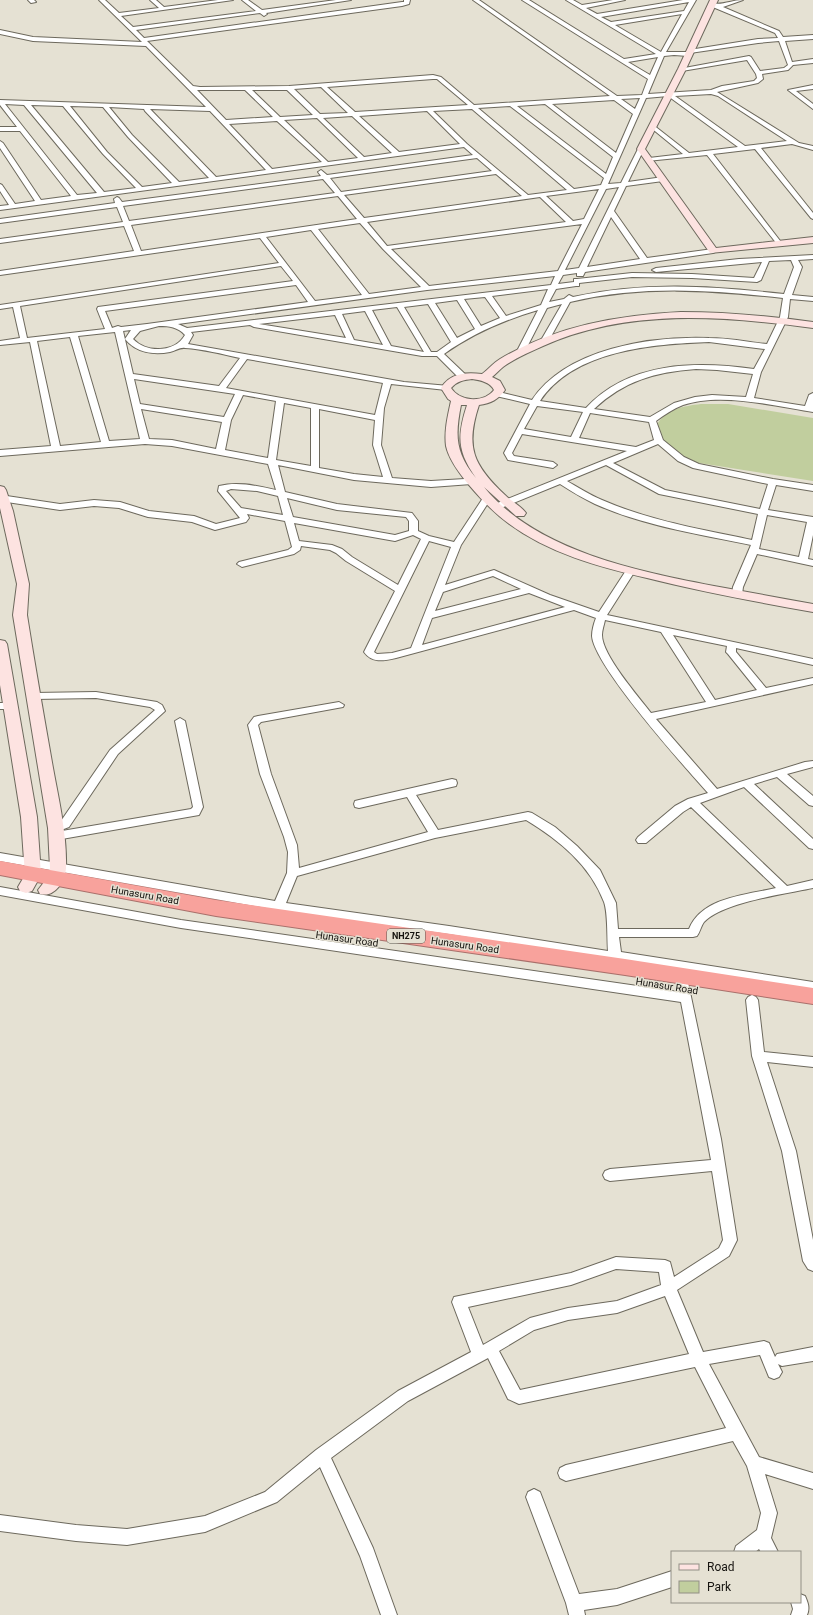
<svg xmlns="http://www.w3.org/2000/svg" width="813" height="1615" font-family="Roboto,sans-serif">
	<rect width="100%" height="100%" fill="#e5e1d3"/>
	<path fill="#c1ce9e" d="M701 404H728L813 418V481L693 462 665 448 656 426C665 409 684 406 701 404Z"/>
	<g fill="none" stroke-linecap="round" stroke-linejoin="round">
		<defs>
			<g id="street">
				<polygon points="28,0 34,0 36,2 31,3"/>
				<path d="M99 0H105L119 13 159 8 150 0H156L164 7 218 0H233L121 16 133 27 256 11 242 0H248L262 10 336 0H351L266 13 267 14 264 16 260 13 136 30 144 38 402 2H404V0H410L409 4 402 6 147 41 193 86 200 87 289 86 433 75 441 77 474 105 610 96 473 0H479L617 96 642 95 648 79 522 0H529L624 59 656 54 566 0H573L582 5 613 0H625L586 8 597 14 683 0H696L666 52H686L689 50 758 39 778 38 775 33 708 5 711 3C722 6 731 0 743 0L723 7 779 31 783 37 813 35V39L785 41 792 62 813 59V63L793 65 788 70 762 74 763 79 758 83 717 92 799 143 813 146V150L792 144 761 148 813 213V219L811 218 755 149 713 154 781 242V244H777L707 155 647 161V159L649 158 683 154 650 127V125L652 124 689 153 738 147 668 96 646 98 608 184 621 183 638 149 641 147 644 149 628 182 663 177 666 179 663 181 626 186 614 211 647 258 713 249 717 251 713 253 585 272 583 276H577V273L563 275 558 284 574 282V279H577L632 273 692 274 754 278 762 262 656 272 652 270 656 268 739 259 813 255V259L798 260 802 267 792 295 813 297V301L790 299 788 317 761 372 754 398 805 406 809 395 813 393V412C774 406 721 392 683 405 673 409 664 415 656 421L663 440 684 457 699 464 773 479 813 485V491L776 485 768 510 813 517V535L808 559 813 560V566L757 554 743 587 742 594 737 597 732 594 733 587 751 545C698 534 644 526 595 504 582 498 571 491 560 484L501 508 498 509 494 506 495 504 627 451 522 434 512 453 514 456 553 462 557 465 553 468 508 460 504 453 530 404 496 396V392H499L532 400C567 348 651 336 709 338 729 338 748 342 767 344L780 317 783 298C710 290 643 285 570 302L548 342 547 344H541L540 342 562 304 547 308 523 355H520L516 353 538 310C504 320 472 334 444 354L466 375V379H460L437 356H422L254 327 250 325 191 332 193 335 188 344 404 382 449 386V390H446L391 384 384 408 381 445 392 478 431 481 482 478 485 479 486 481 485 483 431 487 354 480 278 465 285 492 337 504 412 513 418 521V531L429 536 454 542 483 498H489L490 500 461 545 445 585 494 570 550 595 599 612 627 569 630 568 635 571 607 615 813 659V665L736 648V652L766 688 813 678V684L656 719 717 789 805 762 813 761V767L787 774 813 796V806L809 805 777 777 754 784 813 839V849L809 848 744 787 700 803 787 886 813 880V888C785 894 723 902 704 922 701 926 700 932 697 936L693 937H619L621 952 813 982V992L449 934 282 911 280 915 276 916 272 915 270 912 272 909 0 861V853L275 901 287 873 288 852 284 837 260 774 248 725 254 717 258 716 339 702 344 705 343 707 261 722 258 725 271 774 297 845 299 868 428 832 407 797 359 808 355 807 354 804 355 801 359 800 452 779 456 780 457 783 456 786 416 795 438 830 528 812 532 813 555 827 577 846 600 870 616 903 618 929H689C702 897 746 895 776 888L691 807 683 812 646 843H638L636 840 638 837 675 806 688 799 708 793C684 766 594 666 592 636 592 630 594 623 596 618L574 610 396 658C383 661 372 663 364 652L395 591 346 561 336 553 330 550 301 546 300 550 294 554 242 567 237 564 239 562 288 550 292 547 285 521 247 514 249 518 246 522 215 530 192 522 148 517 119 508 94 506 60 510 0 501V495L60 504 94 500 120 502 149 511 194 516 216 524 240 518 218 491 219 486C238 481 257 486 276 490L268 464 172 446 145 444 0 456V450L51 446 30 342 0 345V341L20 338 13 307 0 309V305L279 263 260 238 0 275V271L134 251 124 226 0 243V239L123 222 117 207 0 223V219L115 203 114 199 117 197 119 198 122 202 321 176 318 172 321 170 327 175 473 155 464 147 0 210V206L9 205 0 191V184L2 185 15 204 35 201 0 148V141L3 143 41 200 71 196 20 131H0V127H17L0 105V100L206 107 146 46 33 41 0 34V30L33 37 142 42ZM689 2 684 11 611 22 601 17ZM682 14 661 52 615 25ZM779 41 788 65 784 68 760 71 751 57 749 56 679 69 682 71 747 60 756 74 757 78 754 81 722 86 711 90 648 94 664 56 674 55 688 56 690 53 758 43ZM658 57 650 75 628 62ZM433 79H437L468 105 355 112 327 87ZM321 87 348 113 320 114 294 89ZM197 90H245L273 117 226 120ZM252 90H287L313 115 280 117ZM711 94 718 96 787 141 745 146 675 96ZM640 98 635 109 621 99ZM614 100 633 114 616 153 552 104ZM5 104 24 105 97 193 77 195ZM545 104 613 157 606 174 517 106ZM31 105 63 106 103 154 136 188 104 192ZM70 106 103 107 128 137 172 183 142 187 107 152ZM510 106 604 178 601 185 574 189 478 108ZM109 107 144 109 145 111 209 178 179 182 132 135ZM150 109 210 111 266 170 216 177ZM472 109 567 190 528 195 467 144 433 111ZM427 111 460 144 399 152 359 116ZM352 116 392 153 364 157 323 118ZM317 118 358 158 328 162 284 120ZM277 121 322 162 272 169 229 124ZM477 158 492 171 341 192 330 178ZM496 174 522 196 364 218 344 195ZM323 179 335 193 129 221 123 206ZM619 187 579 268 565 270 606 189ZM599 189 584 219 573 221 546 196ZM338 196 357 219 141 251 131 225ZM540 197 566 222 387 246 367 222ZM611 217 640 259 587 267ZM360 223 383 249 421 287 369 294 318 229ZM582 224 558 271 429 286 391 249ZM311 230 362 295 315 301 266 237ZM791 260 794 267 784 294C712 286 644 281 573 297L569 295 564 299 549 302 556 289 576 286H579V283L632 277 692 278 757 282 761 280 769 261ZM281 266 293 281 98 307 97 309 105 329 27 338 20 306ZM555 276 551 285 187 328 178 324 427 290ZM296 285 308 302 147 324 121 327 118 326 112 328 105 311ZM548 289 541 305 506 316 492 296ZM485 297 500 318 481 326 464 299ZM457 300 475 329 457 338 435 303ZM428 304 451 342 437 352H431L404 307ZM397 307 424 352 391 346 372 310ZM365 311 383 345 354 340 342 314ZM335 315 346 338 259 324ZM159 326C169 326 178 327 185 335 175 353 146 353 133 339L140 331ZM131 330 125 339C136 353 154 355 170 352 175 351 180 347 185 348 203 349 222 354 240 358L219 386 133 374 123 331ZM115 332 140 439 109 441 78 336ZM70 337 101 442 60 446 37 341ZM709 342 765 349 754 369C697 361 629 361 586 408L540 401C574 350 653 344 709 342ZM247 359 383 383 375 415 226 388ZM696 369 717 370 753 374 746 397 712 395 695 397 674 403 650 417 594 409C624 381 655 372 696 369ZM134 379 235 394 224 417 140 404ZM243 395 276 401 268 458 225 450 231 420ZM284 403 311 408V466L276 460ZM537 406 583 412 571 437 524 429ZM141 409 222 422 216 449 172 440 149 439ZM319 409 375 420 373 445 383 477 354 474 319 468ZM590 413 649 422 654 440 636 447 579 438ZM658 444 678 461 693 468 768 484 760 509 665 490 613 463ZM606 465 659 494 758 514 752 540C701 529 650 521 602 500 590 495 579 488 567 481ZM231 489 257 491 278 496 283 515 241 508 226 491ZM287 498 337 510 406 517 409 521V531L395 535 293 517ZM767 515 807 522 799 557 759 549ZM294 523 395 541 413 535 421 539 398 585 352 557 342 549 332 545 299 541ZM429 541 451 547 411 648 392 653 377 654 374 652ZM493 576 521 589 435 611 443 592ZM529 593 565 607 422 645 432 618ZM605 620 661 632 706 702 651 713C638 696 602 655 602 635 602 630 604 625 605 620ZM673 635 727 646 726 652 728 654 757 690 715 700ZM526 820C559 840 590 865 604 902 608 913 607 937 608 951L449 926 286 903 297 876 435 838Z"/>
				<polygon points="813,85 813,89 796,91 813,104 813,109 788,90"/>
				<polygon points="96,692 157,702 162,705 165,711 118,754 69,827 56,832 52,831 50,828 52,825 61,821 110,750 155,710 150,707 96,698 34,699 29,696 34,693"/>
				<polygon points="0,703 10,703 15,706 10,709 0,709"/>
				<polygon points="180,718 185,721 203,807 199,815 56,840 52,839 50,836 52,833 56,832 191,809 193,807 175,721"/>
				<path d="M0 887 181 920 679 992 676 976 678 973 682 971 686 973 721 1139 737 1240 729 1256 677 1290 703 1352 764 1341 769 1343 775 1357 777 1354 813 1347V1361L782 1366 778 1364 782 1372 779 1377 774 1379 769 1377 760 1355 709 1364 759 1457 813 1473V1489L765 1474 777 1513 771 1538 778 1552H761L759 1549 755 1552H734L736 1546 757 1530 761 1513 747 1466 733 1441 566 1481 560 1478 558 1473 560 1468 566 1465 726 1428 695 1367 519 1404 508 1399 488 1358 408 1401 331 1458 373 1548 397 1615H381L360 1556 320 1467 277 1502 205 1532 127 1545 76 1541 0 1531V1515L76 1525 127 1529 205 1516 265 1492 316 1450 398 1391 471 1352 452 1302 454 1297 571 1273 616 1257 665 1260 670 1262 674 1277 719 1248 723 1240 712 1171 610 1181 605 1179 603 1175 605 1171 610 1169 711 1160 681 1002 181 928 0 895ZM616 1269 659 1272 661 1285 617 1301 568 1308 530 1318 483 1345 468 1307 571 1285ZM665 1296 689 1354 520 1390 499 1351 534 1330 568 1320 617 1313Z"/>
				<polygon points="752,995 756,997 758,1000 764,1052 813,1057 813,1067 767,1062 796,1151 813,1240 813,1271 808,1269 803,1261 782,1151 752,1056 746,1000 748,997"/>
				<polygon points="534,1489 540,1492 579,1594 617,1589 672,1571 672,1587 617,1605 584,1610 585,1615 569,1615 566,1603 526,1497 528,1492"/>
				<path d="M800 1594 805 1596C808 1603 810 1608 807 1615H791L793 1609 791 1602H800Z"/>
			</g>
			<g id="secondary">
				<polygon points="710,0 718,0 686,69 645,149 716,248 813,237 813,243 710,253 637,149 678,69"/>
				<path d="M681 312C725 312 769 316 813 322V328C723 316 628 308 543 346 530 352 515 358 503 367 499 370 496 374 492 377L500 381 505 390C498 400 491 403 479 405 465 447 473 465 505 495 511 501 521 506 526 513L524 516H516L484 487C536 551 637 571 714 586 747 592 780 598 813 604V612C757 602 702 592 647 578 599 567 548 553 508 523 493 512 481 499 469 485 460 474 449 460 446 446 444 431 448 415 451 401L448 399 441 388C450 373 466 372 482 374 488 370 493 363 500 359 556 326 618 315 681 312ZM472 379C480 380 490 382 494 390 484 403 460 402 451 388 457 381 464 380 472 379ZM461 405H467C457 436 457 451 476 478 455 453 455 435 461 405Z"/>
				<path d="M0 486 4 487 6 490 13 511 29 584 27 615C35 666 44 717 53 768 59 801 67 834 66 868 65 881 55 898 40 894L38 890 48 877 50 868 48 828 13 615 17 584 0 508Z"/>
				<polygon points="0,640 5,641 7,644 37,817 41,875 32,891 26,893 20,891 18,887 25,875 21,817 0,685"/>
			</g>
			<polygon id="highway" points="0,861 216,900 625,959 813,988 813,1004 625,975 216,916 0,875"/>
		</defs>
		<use href="#street" stroke="#6d695d" stroke-width="2"/>
		<use href="#secondary" stroke="#6d695d" stroke-width="2"/>
		<use href="#highway" stroke="#a9706b" stroke-width="2"/>
		<use href="#street" fill="#fff" fill-rule="evenodd"/>
		<use href="#secondary" fill="#fde3e1" fill-rule="evenodd"/>
		<use href="#highway" fill="#f8a29c" fill-rule="evenodd"/>
	</g>
	<g text-anchor="middle" dominant-baseline="central" stroke-width="3" stroke-linejoin="round" paint-order="stroke">
		<rect fill="#e5e1d3" stroke="#54524a" stroke-width="1" x="387" y="929" width="38" height="14" rx="3"/>
		<g font-size="9" font-weight="bold" fill="#161410">
			<text x="406" y="936">NH275</text>
		</g>
		<g font-size="10" fill="#161410" stroke="#e5e1d3">
			<text transform="translate(145 895) rotate(10)">Hunasuru Road</text>
			<text transform="translate(347 939) rotate(8)">Hunasur Road</text>
			<text transform="translate(465 945) rotate(8)">Hunasuru Road</text>
			<text transform="translate(667 986) rotate(9)">Hunasur Road</text>
		</g>
	</g>
	<rect x="671" y="1551" width="130" height="52" fill="#e5e1d3" stroke="#928f85"/>
	<rect x="679" y="1564" width="20" height="6" fill="#fde3e1" stroke="#928f85"/>
	<text x="707" y="1571" font-size="12" fill="#161410">Road</text>
	<rect x="679" y="1581" width="20" height="12" fill="#c1ce9e" stroke="#928f85"/>
	<text x="707" y="1591" font-size="12" fill="#161410">Park</text>
</svg>
